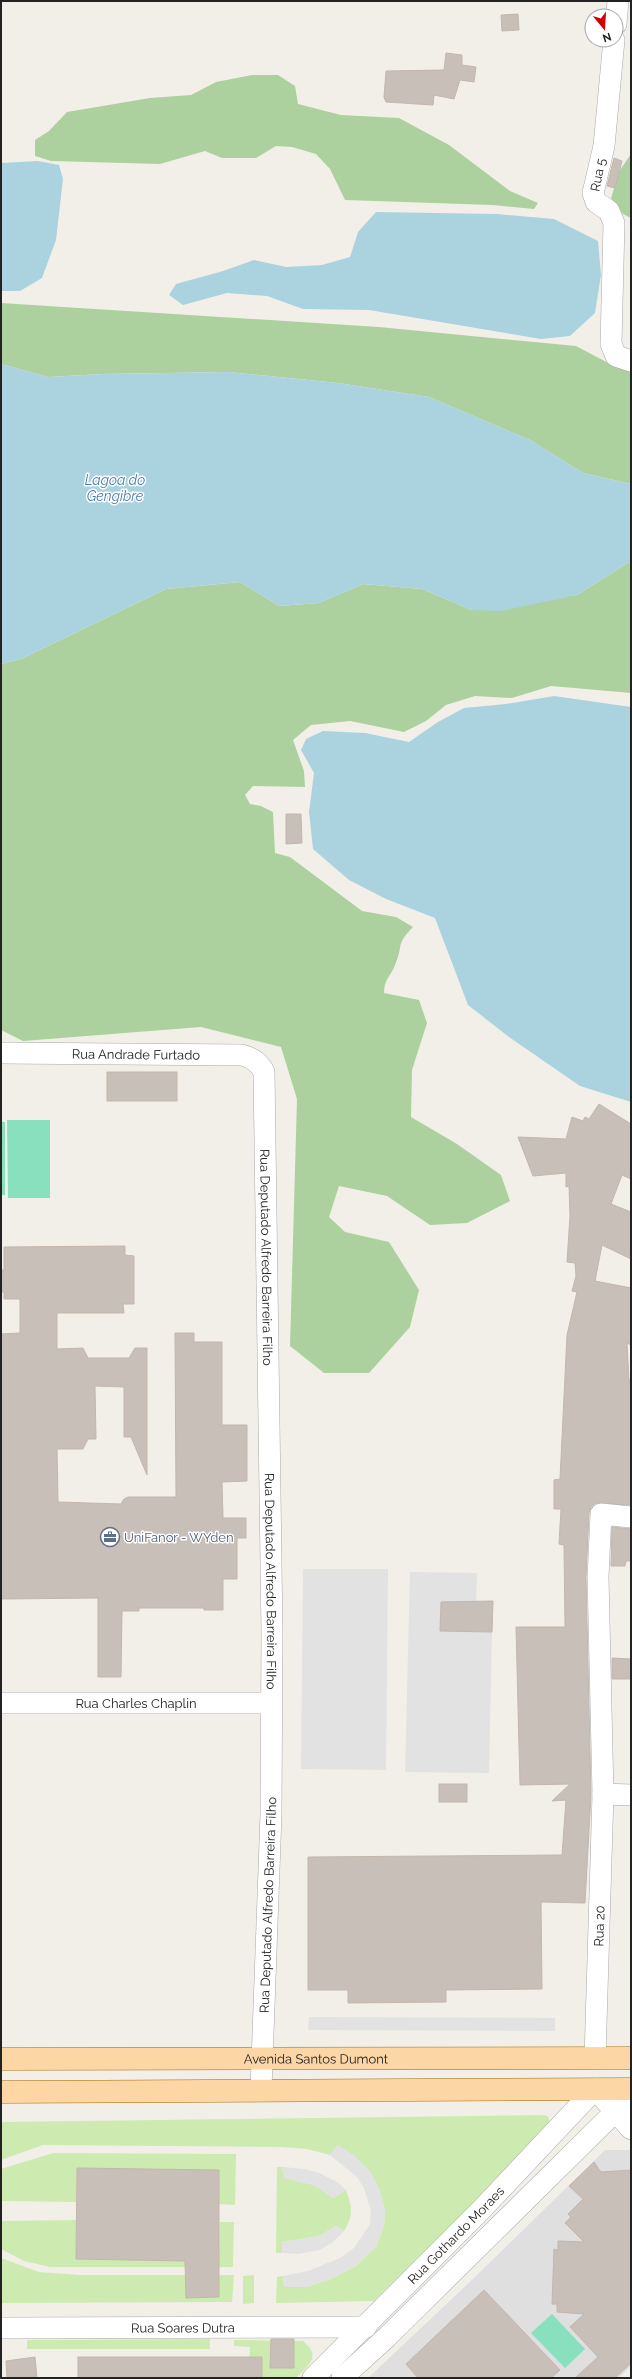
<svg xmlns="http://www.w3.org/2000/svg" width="632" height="2379" font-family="Raleway,sans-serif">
	<rect width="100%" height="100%" fill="#f2efe9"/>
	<polygon fill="#e0dfdf" points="605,2150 631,2150 631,2366 619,2378 368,2378 473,2279"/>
	<g fill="#cdebb0">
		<polygon points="542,2115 548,2116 551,2126 374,2301 276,2303 277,2277 283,2276 284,2287 307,2287 330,2279 356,2266 376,2247 384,2226 385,2209 338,2145 330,2155 307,2149 283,2147 43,2145 1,2160 1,2122"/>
		<polygon points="53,2153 236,2154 235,2205 218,2204 219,2170 77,2168 76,2202 1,2201 1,2169"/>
		<path d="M277 2167H282L285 2178 314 2185 333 2198 346 2190C352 2206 354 2216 344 2231L336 2226 319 2236 282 2242V2253H276Z"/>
		<polygon points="77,2220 76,2259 219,2261 220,2222 234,2222 233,2267 50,2267 24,2261 1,2249 1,2221"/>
		<polygon points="1,2258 39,2272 80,2275 234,2275 232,2302 1,2303"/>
		<polygon points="254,2275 254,2303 243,2304 243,2276"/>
		<polygon points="210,2339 210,2349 27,2349 27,2340"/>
		<path d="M234 2340 303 2341C322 2356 309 2365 296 2378H237L249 2372 250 2347 234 2346Z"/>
	</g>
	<g fill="#add19e">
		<polygon points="252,75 278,75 295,86 298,104 341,115 399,118 449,145 510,191 538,203 534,209 492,205 345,200 330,169 316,154 292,147 276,146 256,158 222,158 205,151 160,164 51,161 35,156 35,140 49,131 67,112 150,98 191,95 216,82"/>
		<polygon points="631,154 631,218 623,214 611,198 620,170"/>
		<polygon points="1,303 379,327 576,346 614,366 631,370 631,484 583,473 530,440 429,397 338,383 228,372 103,374 48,377 1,364"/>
		<path d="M631 561V693L551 686 512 698 475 696 446 705 426 721 404 732 350 721 311 725 293 740 304 771 305 787 253 786 245 795 250 804 261 806 273 812 275 853 290 857 362 911 396 917 413 927C395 945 404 945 395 965 390 978 385 977 384 993L419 1000 427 1023 412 1070 411 1117 457 1144 501 1175 510 1201 467 1223 430 1225 387 1196 339 1186 329 1217 345 1232 389 1242 419 1290 410 1327 369 1373H324L290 1346 297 1099 281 1047 201 1027 23 1041 1 1030V664L21 659 166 589 240 582 279 606 319 603 363 584 422 589 472 610 577 595Z"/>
	</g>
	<g fill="#88e0be">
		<polygon points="7,1120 50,1120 50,1198 8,1198"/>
		<rect x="1" y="1122" width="4" height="73"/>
		<polygon points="552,2314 585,2349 565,2368 531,2333"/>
	</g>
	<g fill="#e2e2e2">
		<polygon points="303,1569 388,1569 386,1770 301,1769"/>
		<polygon points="410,1572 477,1573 476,1602 441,1602 440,1631 492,1632 489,1773 405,1772"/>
		<polygon points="309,2017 555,2018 555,2031 308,2030"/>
		<polygon points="338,2145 355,2156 370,2171 380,2190 385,2209 384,2226 376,2247 356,2266 330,2279 307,2287 284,2287 283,2276 308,2271 340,2258 354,2248 370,2224 371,2211 364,2188 357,2177 330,2155"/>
		<polygon points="282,2167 305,2169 319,2173 337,2182 346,2190 333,2198 314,2185 284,2178"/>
		<polygon points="336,2226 344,2231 332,2243 319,2250 298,2254 282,2253 282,2242 319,2236"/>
	</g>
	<g fill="#aad3df">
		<polygon points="38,161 59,165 63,179 56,240 42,278 20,291 1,291 1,163"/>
		<polygon points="376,212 497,214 554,219 598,241 601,275 595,313 570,336 541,339 369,310 303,309 267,296 227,293 183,305 169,295 176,284 223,271 254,260 286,267 322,265 350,257 358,232"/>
		<polygon points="1,364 48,377 103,374 228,372 338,383 429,397 530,440 583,473 631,484 631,561 577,595 501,611 472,610 422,589 363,584 319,603 279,606 240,582 166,589 21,659 1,664"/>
		<polygon points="554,696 631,707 631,1102 580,1086 509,1037 468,1005 435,918 386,899 349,880 313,849 309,812 314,773 301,750 306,739 323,731 365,733 409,742 438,722 464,708 506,704"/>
	</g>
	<g fill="#c7bfb8" stroke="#c4b6ab">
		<polygon points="518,14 519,30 502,31 501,15"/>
		<polygon points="446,53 462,55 462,65 476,67 474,82 460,80 454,99 434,95 433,105 386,102 384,97 386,71 444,70"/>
		<polygon points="614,158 622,161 615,188 607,186"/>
		<polygon points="286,814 301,814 302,843 286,844"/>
		<rect x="107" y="1072" width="70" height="29"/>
		<polygon points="599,1104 631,1124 631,1179 622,1175 611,1204 631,1212 631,1259 602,1245 595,1281 631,1288 631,1345 627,1343 629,1380 631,1380 631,1505 596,1503 591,1507 589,1513 586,1577 591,1794 585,1903 541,1902 542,1989 446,1990 446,2002 348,2003 348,1990 308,1990 308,1857 562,1855 566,1800 552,1801 570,1784 520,1785 516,1627 565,1627 564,1545 559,1544 561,1509 554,1509 554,1480 560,1479 567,1335 577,1292 572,1291 576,1276 575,1263 567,1262 570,1216 569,1186 566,1187 566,1173 533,1176 518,1137 566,1139 572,1117 583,1121 585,1117 589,1119"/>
		<polygon points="125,1246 125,1255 134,1256 134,1304 123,1304 124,1313 57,1313 57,1349 83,1348 88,1358 129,1358 135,1348 147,1348 147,1475 131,1437 124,1437 124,1387 95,1386 96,1439 88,1439 83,1449 57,1449 58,1502 121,1504 124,1499 128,1497 176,1497 175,1333 194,1333 194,1342 222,1342 222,1425 247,1425 247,1481 222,1482 223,1518 246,1518 246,1538 237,1538 237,1579 223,1579 223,1610 204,1610 204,1608 139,1608 139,1611 122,1611 121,1677 98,1677 98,1598 1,1599 1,1334 20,1333 20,1299 4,1299 4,1292 1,1292 1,1270 4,1270 4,1247"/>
		<polygon points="612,1527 631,1529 631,1561 626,1561 625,1566 611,1566"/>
		<polygon points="493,1601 492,1632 440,1631 441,1602"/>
		<polygon points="612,1658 631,1659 631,1679 612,1679"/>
		<rect x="439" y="1784" width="28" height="18"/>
		<polygon points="594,2162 601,2172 631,2170 631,2363 615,2378 575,2378 598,2357 570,2327 584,2314 557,2312 557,2304 552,2304 554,2249 558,2250 558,2241 584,2242 565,2223 571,2217 568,2214 583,2199 569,2186"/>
		<polygon points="77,2168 219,2170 219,2297 186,2298 185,2261 76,2259"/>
		<polygon points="484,2290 560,2370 551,2378 418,2378 406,2364"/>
		<polygon points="271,2339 294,2339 294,2368 270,2368"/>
		<polygon points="35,2357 37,2378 7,2378 6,2361"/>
		<rect x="78" y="2357" width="184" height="21"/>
	</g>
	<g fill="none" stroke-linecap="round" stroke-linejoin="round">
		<defs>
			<g id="minor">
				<polyline points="616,24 618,1"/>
				<polyline points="614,40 604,146 593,193 596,202 609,211 614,223 611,344 616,356 631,361"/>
				<path id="s1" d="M1 1053 242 1055C252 1058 259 1062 264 1072L272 1633 271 1814 261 2090"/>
				<path id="s2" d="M1 1703H271"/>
				<polyline points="603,1794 631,1795"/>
				<path id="s3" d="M595 2058 603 1794 598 1577 601 1514 631 1517"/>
				<path id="s4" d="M1 2328 366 2327"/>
				<path id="s5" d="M313 2378 482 2209 595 2089 631 2129"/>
				<polyline points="342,2378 387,2337 631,2096"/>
			</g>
			<g id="primary">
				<path id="s6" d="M1 2059 631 2058"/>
				<polyline points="1,2092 631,2089"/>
			</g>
		</defs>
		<use href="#minor" stroke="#a9a9a9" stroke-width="22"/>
		<use href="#primary" stroke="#a06b00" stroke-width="23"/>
		<use href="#minor" stroke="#fff" stroke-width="21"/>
		<use href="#primary" stroke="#fcd6a4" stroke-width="22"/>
	</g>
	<defs>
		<symbol id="office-ring" viewBox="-11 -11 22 22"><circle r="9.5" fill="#fff" stroke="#5c6f8a" stroke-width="1.5"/><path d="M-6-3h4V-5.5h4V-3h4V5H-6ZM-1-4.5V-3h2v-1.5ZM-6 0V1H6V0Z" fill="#5c6f8a"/></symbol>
	</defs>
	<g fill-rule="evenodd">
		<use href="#office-ring" x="99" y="1526" width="22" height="22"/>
	</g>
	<g text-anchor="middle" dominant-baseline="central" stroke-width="3" stroke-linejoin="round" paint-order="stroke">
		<g font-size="13" fill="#222" stroke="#fff">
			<text transform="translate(598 175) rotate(-79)">Rua 5</text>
			<text stroke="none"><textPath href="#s1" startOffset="135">Rua Andrade Furtado</textPath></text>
			<text stroke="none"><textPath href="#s1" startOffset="455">Rua Deputado Alfredo Barreira Filho</textPath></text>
			<text stroke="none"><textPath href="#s1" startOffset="779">Rua Deputado Alfredo Barreira Filho</textPath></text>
			<text stroke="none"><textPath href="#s2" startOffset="135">Rua Charles Chaplin</textPath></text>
			<text transform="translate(268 1905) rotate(-88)">Rua Deputado Alfredo Barreira Filho</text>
			<text stroke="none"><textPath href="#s3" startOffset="132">Rua 20</textPath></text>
			<text stroke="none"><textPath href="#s6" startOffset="315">Avenida Santos Dumont</textPath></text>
			<text stroke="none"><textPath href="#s5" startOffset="202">Rua Gothardo Moraes</textPath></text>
			<text stroke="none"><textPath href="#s4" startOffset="182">Rua Soares Dutra</textPath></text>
		</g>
		<g font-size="13" fill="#4e5e75" stroke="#fff" text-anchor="start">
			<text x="124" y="1537">UniFanor - WYden</text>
		</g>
		<g font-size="14" font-style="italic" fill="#4a7aab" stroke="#fff">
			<text x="115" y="480">Lagoa do<tspan x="115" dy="16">Gengibre</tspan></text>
		</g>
	</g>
	<rect width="632" height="2379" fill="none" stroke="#222222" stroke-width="4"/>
	<g transform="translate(604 28) rotate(162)"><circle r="19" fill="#ffffff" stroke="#a7a7a7"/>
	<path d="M0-3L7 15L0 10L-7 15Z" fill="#d40000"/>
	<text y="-6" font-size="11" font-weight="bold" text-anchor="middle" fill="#222222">N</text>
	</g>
</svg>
